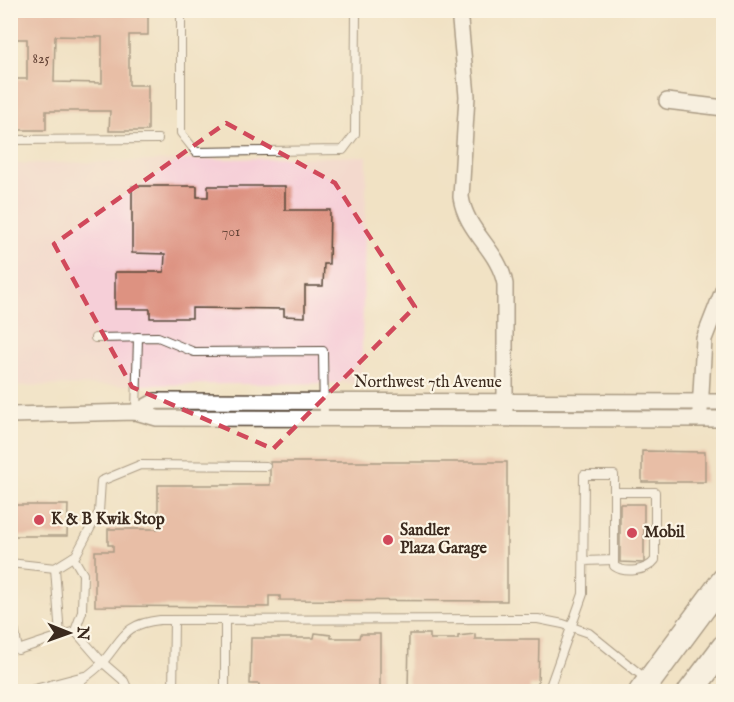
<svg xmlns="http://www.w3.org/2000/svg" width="734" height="702" font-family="'IM FELL English',serif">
	<rect width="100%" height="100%" fill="#fcf5e5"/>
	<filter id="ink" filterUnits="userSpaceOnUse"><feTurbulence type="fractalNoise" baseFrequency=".0167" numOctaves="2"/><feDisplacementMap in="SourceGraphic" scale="12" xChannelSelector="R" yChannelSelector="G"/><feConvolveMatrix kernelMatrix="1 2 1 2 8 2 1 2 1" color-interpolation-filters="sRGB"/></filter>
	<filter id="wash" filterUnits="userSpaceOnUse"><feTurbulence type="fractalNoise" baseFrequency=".008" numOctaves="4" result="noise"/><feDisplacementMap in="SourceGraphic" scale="24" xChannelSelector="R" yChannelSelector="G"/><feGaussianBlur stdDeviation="1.35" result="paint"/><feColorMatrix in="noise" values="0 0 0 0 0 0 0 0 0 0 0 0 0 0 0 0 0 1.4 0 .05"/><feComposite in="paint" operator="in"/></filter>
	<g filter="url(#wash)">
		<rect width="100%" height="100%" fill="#f1e2c4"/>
		<polygon fill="#f6cfd8" points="367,156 361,383 11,386 10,164"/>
		<g id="blocks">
			<g fill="#dd9281" fill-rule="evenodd">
				<path d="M10 10H148V35H129V85H148V131H109L110 111H46V130H10V79H27V39H10ZM55 36 102 37V83L54 82Z"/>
				<polygon points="132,186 197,186 197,197 208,197 208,186 285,186 285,210 330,210 329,264 324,264 323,286 305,286 305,317 284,316 284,309 192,308 192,318 150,318 150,309 115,309 115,272 164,272 165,254 132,253"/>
				<polygon points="642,451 705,452 705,482 642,482"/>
				<polygon points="270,462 507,462 507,601 280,600 280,596 269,596 269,607 95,606 95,551 113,551 113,545 108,545 108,529 158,529 158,485 270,485"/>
				<polygon points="620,504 644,504 644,563 620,562"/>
				<polygon points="10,505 68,505 67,536 10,536"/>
				<polygon points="315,633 331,635 331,638 359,638 360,634 380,634 380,692 259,692 259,684 250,684 251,638 314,638"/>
				<polygon points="409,634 430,634 430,639 458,639 458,636 475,634 475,639 539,639 538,686 530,686 530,692 408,692"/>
			</g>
		</g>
	</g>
	<g filter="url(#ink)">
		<use href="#blocks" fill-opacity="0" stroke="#564637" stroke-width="1.5"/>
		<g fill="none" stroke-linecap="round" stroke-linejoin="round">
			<defs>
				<g id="lane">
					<polyline points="181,10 181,133 196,152 343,150 355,134 356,10"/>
					<polyline points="10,140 158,139"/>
					<polyline points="95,338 158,337 194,352 323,351 324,418"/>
					<polyline points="136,412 138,337"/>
					<path d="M614 560V566C625 574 647 571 655 560V492H614"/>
					<polyline points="10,563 55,568 76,555 99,512 101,481 140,465 266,466"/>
					<polyline points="55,568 60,636 75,631 82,612 83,574 73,557"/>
					<polyline points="10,606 18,650 60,636"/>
					<polyline points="75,631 102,662 124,681 129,692"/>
					<polyline points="23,692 84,676"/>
					<path d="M64 692C77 683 92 674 102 663 124 638 123 624 160 620L538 619 563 624 589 633 646 679"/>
					<polyline points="173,692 174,620"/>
					<polyline points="225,692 225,620"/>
					<polyline points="548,692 583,594 584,475 614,475 614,560 584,561"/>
				</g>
				<g id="street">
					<path d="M459 10 467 96 461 197C466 232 499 250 505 284V411"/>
					<polyline points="667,101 724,108"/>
					<polyline points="700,411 704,339 724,288"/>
					<polyline points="136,412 156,401 724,402"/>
					<polyline points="10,415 136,412 157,418 724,419"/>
				</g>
				<g id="primary">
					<polyline points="641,692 724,580"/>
					<polyline points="690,692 724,647"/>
				</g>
			</defs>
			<use href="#lane" stroke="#564637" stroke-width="10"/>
			<use href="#street" stroke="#564637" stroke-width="18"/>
			<use href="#primary" stroke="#564637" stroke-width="27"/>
			<use href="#lane" stroke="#fff" stroke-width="8"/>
			<use href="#street" stroke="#fff" stroke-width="15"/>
			<use href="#primary" stroke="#fff" stroke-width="24"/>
		</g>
	</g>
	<path d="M0 0H734V702H0ZM226 123 335 183 415 307 273 449 132 387 54 244Z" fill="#f1e2c4" fill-opacity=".55" fill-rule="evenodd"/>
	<path fill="none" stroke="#d1495b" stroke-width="4.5" stroke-dasharray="12 8" stroke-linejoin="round" d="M226 123 335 183 415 307 273 449 132 387 54 244Z"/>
	<g fill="#d1495b" stroke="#fcf5e5" stroke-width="2">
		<circle cx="39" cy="520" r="6"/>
		<circle cx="632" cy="533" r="6"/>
		<circle cx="388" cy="540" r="6"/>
	</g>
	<g text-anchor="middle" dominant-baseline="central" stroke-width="4.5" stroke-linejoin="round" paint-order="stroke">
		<g font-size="14" fill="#644437">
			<text x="41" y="59">825</text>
			<text x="231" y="232">701</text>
		</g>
		<g font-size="16" fill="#3b2a1e" stroke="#fcf5e5">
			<text x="428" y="383">Northwest 7th Avenue</text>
		</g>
		<g font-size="16" font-weight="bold" fill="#3b2a1e" stroke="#fcf5e5" text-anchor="start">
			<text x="51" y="520">K &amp; B Kwik Stop</text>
			<text x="400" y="531">Sandler<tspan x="400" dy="18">Plaza Garage</tspan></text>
			<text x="644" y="533">Mobil</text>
		</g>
	</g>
	<rect width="734" height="702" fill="none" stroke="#fcf5e5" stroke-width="36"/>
	<g transform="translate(69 633) rotate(91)" stroke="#fcf5e5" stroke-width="4.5" paint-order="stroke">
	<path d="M0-4.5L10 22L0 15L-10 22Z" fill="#3b2a1e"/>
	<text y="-9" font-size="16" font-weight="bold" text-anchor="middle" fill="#3b2a1e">N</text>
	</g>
</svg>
